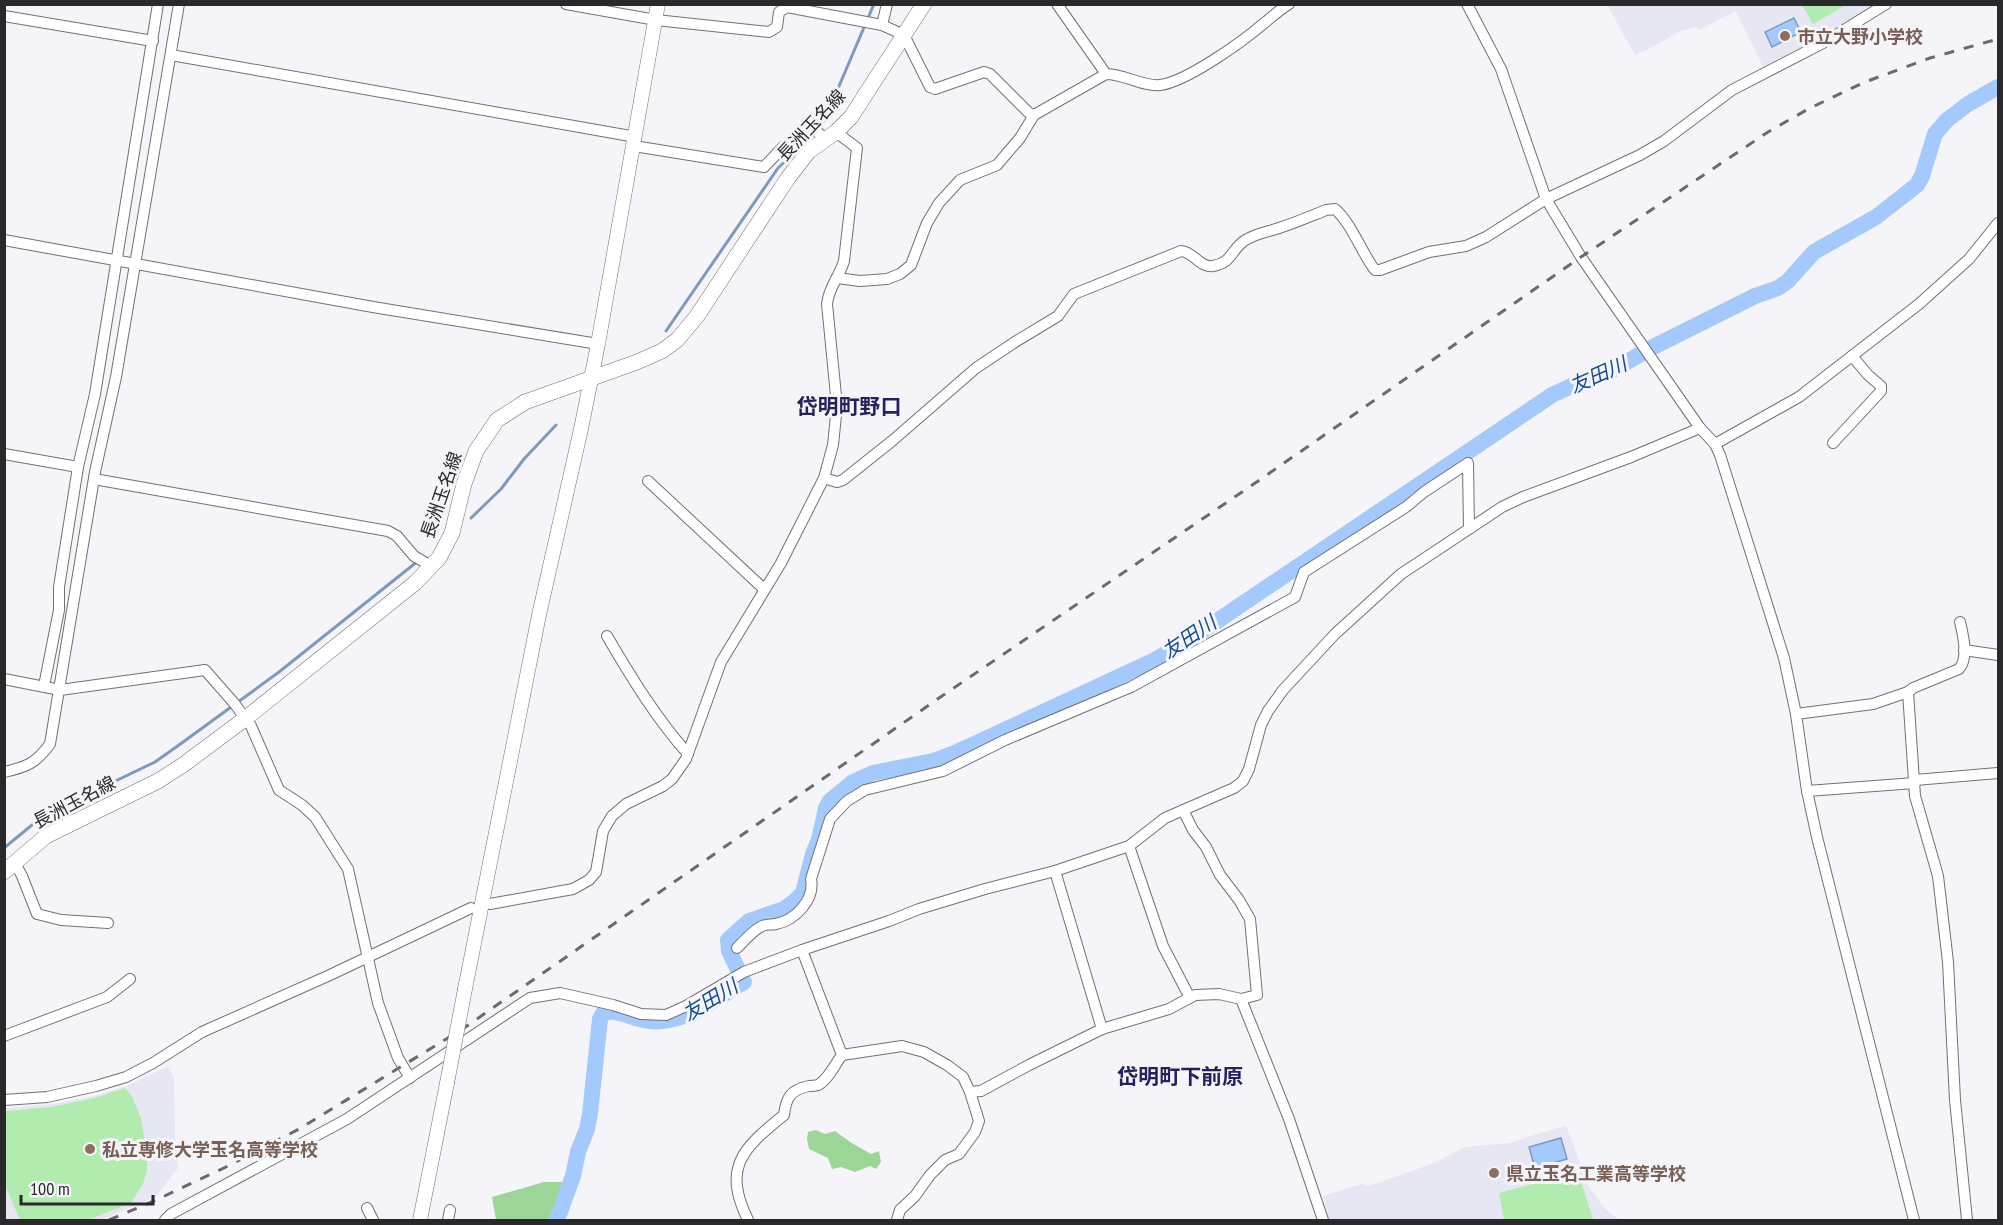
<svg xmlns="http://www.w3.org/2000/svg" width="2003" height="1225" font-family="'PT Sans Narrow','Noto Sans JP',sans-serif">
	<rect width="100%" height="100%" fill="#f5f5f9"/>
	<g fill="#e7e7f3">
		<polygon points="1607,5 1876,5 1786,56 1763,67 1736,11 1700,30 1696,27 1681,31 1645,51 1635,55"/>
		<polygon points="168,1066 174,1078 175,1130 178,1168 156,1197 101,1220 5,1220 4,1108 53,1104 94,1096 129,1085"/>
		<polygon points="1566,1125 1589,1187 1605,1209 1620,1220 1329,1220 1323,1196 1362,1184 1369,1186 1434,1163 1465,1147 1509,1143"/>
	</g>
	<g fill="#b1ecae">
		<polygon points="1802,5 1846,5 1813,24"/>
		<polygon points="125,1088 132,1096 141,1118 147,1155 147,1170 143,1184 131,1203 88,1220 20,1220 5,1185 5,1111 51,1107 94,1098"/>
		<polygon points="1578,1172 1593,1219 1504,1220 1499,1193"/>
	</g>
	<g fill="#9bd598">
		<polygon points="816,1130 825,1134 835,1131 850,1142 871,1154 879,1151 881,1162 876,1169 870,1166 855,1172 841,1167 832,1169 828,1158 809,1149 807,1139 808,1132"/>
		<polygon points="544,1182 565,1182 552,1220 496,1220 492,1197"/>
	</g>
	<g fill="#a4c9fd" stroke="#7f99be" stroke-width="1.5">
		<polygon points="1794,18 1801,32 1772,47 1765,32"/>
		<polygon points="1561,1138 1567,1159 1535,1168 1529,1147"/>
	</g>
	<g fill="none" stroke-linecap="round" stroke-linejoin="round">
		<g stroke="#7f99be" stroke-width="3">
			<polyline points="818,129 825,119 874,4"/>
			<polyline points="666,331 778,168 814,134"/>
			<polyline points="471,518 501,489 524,459 556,425"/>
			<polyline points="4,848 32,825 49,813 155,762 179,745 279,672 418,561"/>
		</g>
		<path stroke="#a4c9fd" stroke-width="16" d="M557 1220 573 1176 578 1152 587 1129 590 1114 600 1019 604 1012C619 1009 634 1020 650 1021 684 1025 716 998 744 982L729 951 728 940 749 921 784 909 795 901 803 893 813 854 819 840 826 808 830 801 853 782 873 773 933 761 955 753 1155 660 1186 642 1552 395 1580 382 1609 372 1655 346 1755 296 1778 288 1788 281 1814 252 1876 217 1917 185 1922 176 1935 134 1947 120 1968 104 1998 87"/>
		<defs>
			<g id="minor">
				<polyline points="566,4 656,20 769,32 777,27 779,12 787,7 882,25 904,35 930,87 935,89 984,72 990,74 1029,113 1034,115"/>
				<polyline points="1057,4 1106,74"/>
				<polyline points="1467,4 1501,69 1546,199 1581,257 1700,428 1715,444 1720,455 1784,658 1796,714 1807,791 1817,837 1914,1220"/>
				<polyline points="4,16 153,41"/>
				<polyline points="882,25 887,4"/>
				<polyline points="171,55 636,137"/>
				<polyline points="634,146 764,167 783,147 810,127 827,139"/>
				<polyline points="4,240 373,307 598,344"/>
				<path d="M837 278 860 281 887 279 900 274 911 265 927 223 939 203 960 180 997 165 1020 138 1034 115 1106 74C1125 74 1143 87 1160 85 1186 82 1242 42 1263 24 1272 17 1279 10 1289 4"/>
				<polyline points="1833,443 1881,391 1881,386 1868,375 1852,356"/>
				<polyline points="1715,444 1799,397 1919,304 1969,259 1998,223"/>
				<polyline points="4,454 78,467"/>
				<path d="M824 478 837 482 843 480 892 441 976 368 1015 342 1058 316 1074 294 1181 251C1194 252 1200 268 1213 266 1232 263 1231 250 1244 241 1254 234 1267 232 1279 228 1295 223 1311 216 1326 210L1335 209C1352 224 1361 252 1375 270H1380L1429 252 1466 246 1486 237 1546 199 1640 155 1664 141 1732 90 1823 43 1886 4"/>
				<polyline points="94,479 388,531 397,536 414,556 431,566"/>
				<polyline points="648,481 764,589"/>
				<path d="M607 636C631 677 656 718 688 754"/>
				<polyline points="1964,650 1998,655"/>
				<polyline points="4,679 60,690 205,670 234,703 251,726 279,790 302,805 315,817 348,869 378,1003 398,1058 410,1078"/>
				<polyline points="44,686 59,610 59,587 78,467 95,394 158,4"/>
				<path d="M1908 692 1913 688 1959 669C1969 658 1963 635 1960 622"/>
				<polyline points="1796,714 1873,704 1908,692 1915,796 1938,876 1948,962 1955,1100 1967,1220"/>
				<path d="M4 772C27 767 36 763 50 744L95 472 116 377 179 4"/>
				<polyline points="1915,780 1998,773"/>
				<polyline points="1807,791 1915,783"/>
				<polyline points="1129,846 1163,946 1190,998"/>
				<polyline points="15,863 22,876 37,914 61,920 108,923"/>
				<polyline points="1055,871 1102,1029"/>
				<path d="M490 904 573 889 589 880 596 872 603 831 612 816 626 804 663 786 672 779 686 759 721 662 781 563 824 478 833 445 837 406 827 304C829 286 839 278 844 261L857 148 836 132"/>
				<path d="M737 948C745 940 752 931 762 926 767 924 771 925 776 924 796 920 815 899 811 879L830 819 847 801 865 790 943 771 1005 740 1131 687 1295 597 1304 572 1406 507 1424 492 1468 463 1469 529"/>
				<polyline points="802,950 842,1055"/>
				<polyline points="1241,999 1289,1119 1323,1220"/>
				<polyline points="4,1036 107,997 130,979"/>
				<polyline points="4,1100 47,1097 96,1086 126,1077 153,1063 202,1032 330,975 471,908"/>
				<polyline points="367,1208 373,1220"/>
				<polyline points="165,1220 171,1214 347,1119 530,998 560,993 613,1005 641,1014 666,1015 686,1006 744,972 802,950 889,921 919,909 985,889 1055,871 1129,846 1165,818 1234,788 1243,781 1249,769 1261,725 1268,711 1283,690 1335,634 1401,574 1502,507 1523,497 1631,457 1700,428"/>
				<polyline points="448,1220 450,1210"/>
				<path d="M748 1220C722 1167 743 1148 784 1115 786 1098 790 1090 809 1086 812 1086 815 1086 818 1085 828 1080 835 1064 842 1055L902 1046 924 1052 947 1065 963 1077 970 1092 981 1091 1029 1065 1102 1029 1169 1009 1195 995 1219 994 1241 999 1257 995 1250 919 1239 900 1220 875 1206 847 1193 830 1183 810"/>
				<polyline points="897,1220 900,1210 915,1196 930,1175 945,1160 959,1154 975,1132 979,1121 970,1092"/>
			</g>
			<g id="tertiary">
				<polyline points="465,989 539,615 581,429 598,344 658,4"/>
				<polyline points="420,1220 447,1083"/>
			</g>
			<polyline id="secondary" points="4,872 46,836 158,781 183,765 246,718 415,583 439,558 452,533 464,484 476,451 497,420 525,402 637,362 662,351 677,340 697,316 788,178 809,151 836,132 851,117 924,4"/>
		</defs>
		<use href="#minor" stroke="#717175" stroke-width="12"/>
		<use href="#tertiary" stroke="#717175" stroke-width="15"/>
		<use href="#secondary" stroke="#717175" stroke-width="16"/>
		<use href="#minor" stroke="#fff" stroke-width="10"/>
		<use href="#tertiary" stroke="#fff" stroke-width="14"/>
		<use href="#secondary" stroke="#fff" stroke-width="15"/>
		<polyline stroke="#6a6a6d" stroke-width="3" stroke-dasharray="10 10" stroke-linecap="butt" points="109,1220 154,1201 226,1167 299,1129 461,1030 942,696 1261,479 1581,257 1768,132 1810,108 1865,82 1930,58 1998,39"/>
		<defs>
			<polyline id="tertiary-bridge" points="447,1083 465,989"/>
		</defs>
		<use href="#tertiary-bridge" stroke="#717175" stroke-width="15" stroke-linecap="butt"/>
		<use href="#tertiary-bridge" stroke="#fff" stroke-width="14"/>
	</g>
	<g fill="#8d6e63" stroke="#f5f5f9" stroke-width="2">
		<circle cx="1785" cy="36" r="6"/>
		<circle cx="90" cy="1149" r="6"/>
		<circle cx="1494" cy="1173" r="6"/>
	</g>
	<g text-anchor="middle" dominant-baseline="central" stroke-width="6" stroke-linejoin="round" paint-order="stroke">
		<g font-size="18" font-weight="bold" fill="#785e54" stroke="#f5f5f9" text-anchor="start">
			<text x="1797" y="36">市立大野小学校</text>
			<text x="102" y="1149">私立専修大学玉名高等学校</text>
			<text x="1506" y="1173">県立玉名工業高等学校</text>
		</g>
		<g font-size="18" fill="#29292b" stroke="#f5f5f9">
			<text transform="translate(811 125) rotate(-47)">長洲玉名線</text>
			<text transform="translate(441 495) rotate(-71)">長洲玉名線</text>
			<text transform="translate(74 802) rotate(-28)">長洲玉名線</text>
		</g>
		<g font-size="20" font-style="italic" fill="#104c95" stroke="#f5f5f9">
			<text transform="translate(1598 375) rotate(-24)">友田川</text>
			<text transform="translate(1189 637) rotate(-34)">友田川</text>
			<text transform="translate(710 1000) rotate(-31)">友田川</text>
		</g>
		<g font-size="21" font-weight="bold" fill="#23225c" stroke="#f5f5f9">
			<text x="849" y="406">岱明町野口</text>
			<text x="1180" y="1076">岱明町下前原</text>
		</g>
	</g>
	<rect width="2003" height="1225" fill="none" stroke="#29292b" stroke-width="12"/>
	<path d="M21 1195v9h132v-9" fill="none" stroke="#29292b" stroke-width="3"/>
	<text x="30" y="1195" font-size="18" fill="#29292b" stroke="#f5f5f9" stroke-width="4.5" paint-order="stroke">100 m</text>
</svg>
